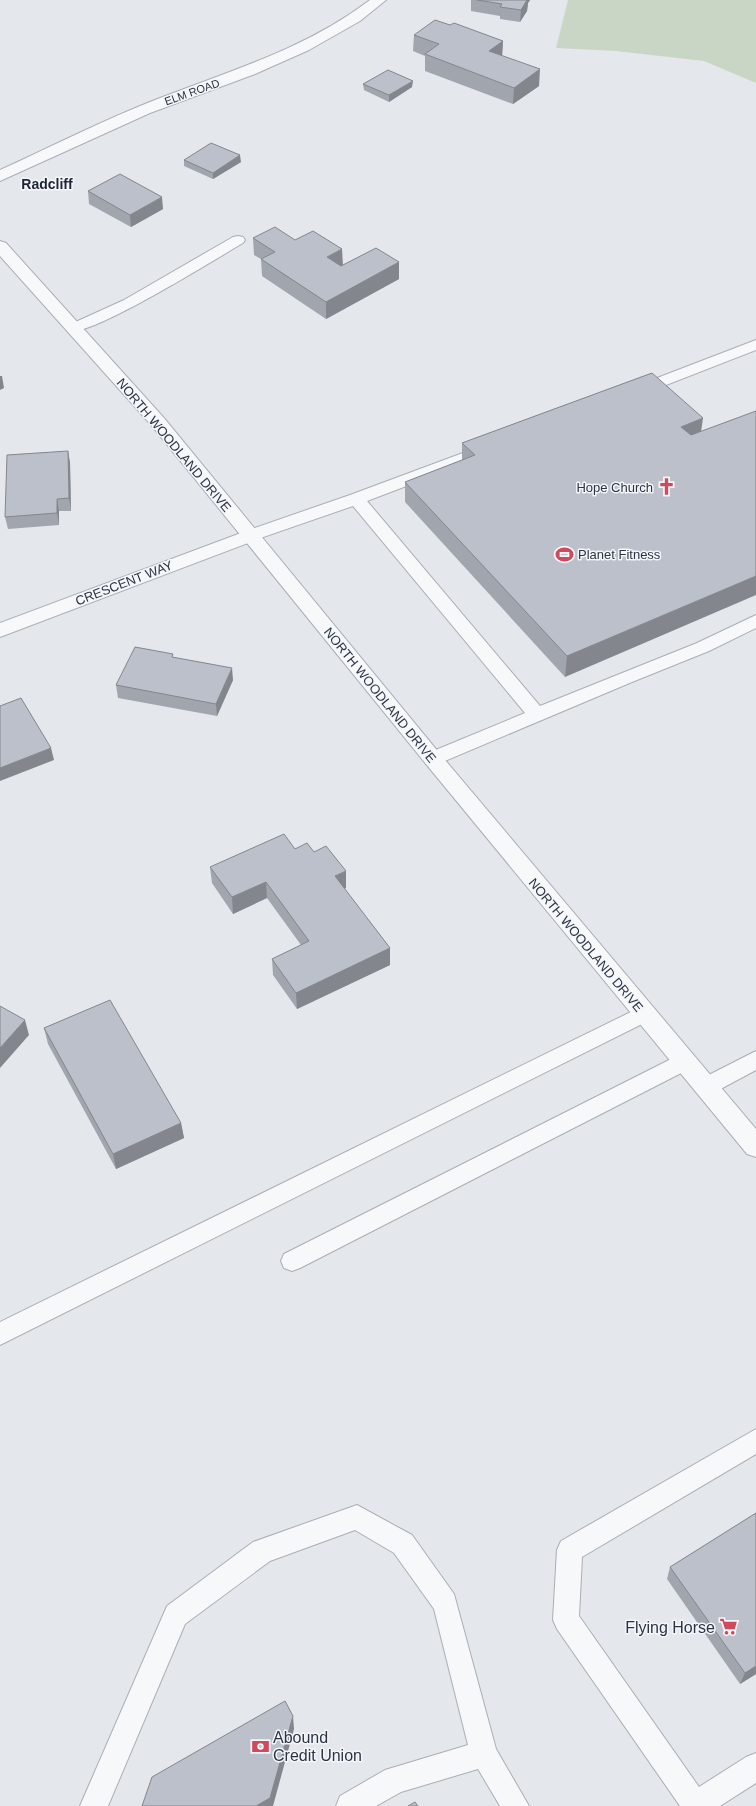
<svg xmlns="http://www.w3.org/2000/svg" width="756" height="1806" font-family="Arial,sans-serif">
	<rect width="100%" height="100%" fill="#e4e7ec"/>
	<polygon fill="#c9d6c5" points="568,0 756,0 756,83 704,61 616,51 556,48"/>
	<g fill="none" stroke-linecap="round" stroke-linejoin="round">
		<defs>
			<g id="service">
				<path d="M238 236 243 237 245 240 243 243C217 258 91 337 69 331L66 328 69 325 124 300 233 237Z"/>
				<polygon points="756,340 756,350 643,394 637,396 631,394 629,391 631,388"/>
				<polygon points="487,444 493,445 495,449 493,453 367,501 540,706 697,643 756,615 756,628 709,651 632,682 433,766 426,764 424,759 426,754 525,713 353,506 249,542 243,540 241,536 243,532 350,495"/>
				<polygon points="643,1006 650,1008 653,1014 650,1020 0,1345 0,1322"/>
				<polygon points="756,1051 756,1070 713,1093 705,1096 697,1093 694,1087 697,1081"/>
				<polygon points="683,1053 691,1056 694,1062 691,1068 300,1268 292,1271 284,1268 281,1261 284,1254"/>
				<polygon points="756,1429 756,1454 582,1557 579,1616 699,1787 746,1757 756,1753 756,1783 720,1806 680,1806 557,1629 553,1620 557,1550 561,1541"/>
				<polygon points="357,1505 412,1535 454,1594 496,1749 529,1806 500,1806 478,1769 401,1792 376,1806 336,1806 340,1796 385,1770 468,1745 434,1609 394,1553 355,1530 270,1561 185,1624 108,1806 80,1806 167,1606 253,1542"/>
			</g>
			<polygon id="minor" points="249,530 256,532 258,536 256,540 0,637 0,623"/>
			<g id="tertiary">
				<path d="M370 0H386L360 21 309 50 255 74 150 113 0 181V170C53 146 105 119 160 98 233 70 307 48 370 0Z"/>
				<polygon points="0,241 6,243 164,418 440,754 756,1129 756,1157 747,1154 426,764 152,426 0,256"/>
			</g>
		</defs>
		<use href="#service" stroke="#a9aeb7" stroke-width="2"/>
		<use href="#minor" stroke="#a9aeb7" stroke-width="2"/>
		<use href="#tertiary" stroke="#a9aeb7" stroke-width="2"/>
		<use href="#service" fill="#f7f8fa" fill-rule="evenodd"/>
		<use href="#minor" fill="#f7f8fa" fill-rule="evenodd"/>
		<use href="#tertiary" fill="#f7f8fa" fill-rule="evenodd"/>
	</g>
	<g fill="#a1a5ae">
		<polygon points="471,0 530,0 528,3 527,11 520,22 500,19 500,16 471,11"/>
		<polygon points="450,25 503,41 502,56 539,86 513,104 425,71 425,56 413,51 414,35"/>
		<polygon points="363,84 412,87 389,102 364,90"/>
		<polygon points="184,160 241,162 213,179 184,166"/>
		<polygon points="88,191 163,209 131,227 89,204"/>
		<polygon points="253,238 295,240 343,265 399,262 399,279 326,319 262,276 261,259 254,255"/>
		<polygon points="652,373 565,677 405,502 405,482 462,460 462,443"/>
		<polygon points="68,451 70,463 71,511 59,511 59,525 8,529 5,517"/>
		<polygon points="173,657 233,680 217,716 118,698 116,685"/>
		<polygon points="295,849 314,852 346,888 344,889 390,948 390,965 297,1009 273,975 272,959 301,945 267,898 233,914 212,883 210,867"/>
		<polygon points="44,1028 181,1123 184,1138 116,1169 48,1044"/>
		<polygon points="756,1513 756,1674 740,1684 667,1579 670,1567"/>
	</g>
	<g fill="#83868d">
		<polygon points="524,0 530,0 528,3 527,11 520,22 521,10"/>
		<polygon points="503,41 502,57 489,51"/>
		<polygon points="540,69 539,86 513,104 514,88"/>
		<polygon points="413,81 412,87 389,102 389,95"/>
		<polygon points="240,155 241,162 213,179 213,173"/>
		<polygon points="162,197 163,209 131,227 130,215"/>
		<polygon points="342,249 343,266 327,274 327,257"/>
		<polygon points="399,262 399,279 326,319 326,302"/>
		<polygon points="0,376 2,376 4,388 0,390"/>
		<polygon points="703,418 700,439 678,447 681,427"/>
		<polygon points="68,451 70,463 71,511 69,498"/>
		<polygon points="57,499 59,511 59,525 57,513"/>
		<polygon points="756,576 756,595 565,677 567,656"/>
		<polygon points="232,668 233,680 217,716 216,704"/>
		<polygon points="51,748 54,760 0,781 0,768"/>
		<polygon points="346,871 346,888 335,893 335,876"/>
		<polygon points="266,882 267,898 233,914 232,897"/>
		<polygon points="390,948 390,965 297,1009 296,993"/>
		<polygon points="25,1020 29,1035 0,1068 0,1048"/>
		<polygon points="181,1123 184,1138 116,1169 113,1154"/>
		<polygon points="756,1666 756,1674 740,1684 745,1673"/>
		<polygon points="293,1716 294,1729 273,1806 256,1806"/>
	</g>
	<g fill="#bbc0ca" stroke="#83868d">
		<polygon points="477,0 527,0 521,10 500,7 502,4"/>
		<polygon points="435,20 450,25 454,23 503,41 489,51 540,69 514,88 425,54 439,44 414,35"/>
		<polygon points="388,70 413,81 389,95 363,84"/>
		<polygon points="211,143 240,155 213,173 184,160"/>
		<polygon points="120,174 162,197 130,215 88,191"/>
		<polygon points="275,227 295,240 313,231 342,249 327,257 341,266 376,248 399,262 326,302 261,259 275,252 253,238"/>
		<polygon points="652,373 703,418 681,427 691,435 756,411 756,576 567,656 405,482 475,455 462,443"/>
		<polygon points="68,451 69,498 57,499 57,513 5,517 7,455"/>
		<polygon points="135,647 173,654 172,657 232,668 216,704 116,685"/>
		<polygon points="21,698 51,748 0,768 0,706"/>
		<polygon points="284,834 295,849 307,843 314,852 326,846 346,871 335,876 390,948 296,993 272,959 309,941 266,882 232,897 210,867"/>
		<polygon points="110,1000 181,1123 113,1154 44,1028"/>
		<polygon points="0,1006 25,1020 0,1048"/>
		<polygon points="756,1513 756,1666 745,1673 670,1567"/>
		<polygon points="285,1701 293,1716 270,1798 256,1806 142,1806 152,1777"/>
		<polygon points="415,1802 418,1806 408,1806"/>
	</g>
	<defs>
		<symbol id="church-bare" viewBox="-9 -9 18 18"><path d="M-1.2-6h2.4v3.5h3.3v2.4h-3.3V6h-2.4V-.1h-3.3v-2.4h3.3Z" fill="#d1495b" stroke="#f4f6f9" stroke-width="2.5" paint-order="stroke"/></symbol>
		<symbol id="stadium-bare" viewBox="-9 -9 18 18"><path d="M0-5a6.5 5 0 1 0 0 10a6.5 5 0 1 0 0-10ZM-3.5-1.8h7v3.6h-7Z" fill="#d1495b" stroke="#f4f6f9" stroke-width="2.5" paint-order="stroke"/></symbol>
		<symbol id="supermarket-bare" viewBox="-9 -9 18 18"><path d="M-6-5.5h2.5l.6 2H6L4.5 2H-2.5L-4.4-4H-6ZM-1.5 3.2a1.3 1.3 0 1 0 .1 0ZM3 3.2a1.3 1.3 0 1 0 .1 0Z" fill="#d1495b" stroke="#f4f6f9" stroke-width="2.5" paint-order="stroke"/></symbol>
		<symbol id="bank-bare" viewBox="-9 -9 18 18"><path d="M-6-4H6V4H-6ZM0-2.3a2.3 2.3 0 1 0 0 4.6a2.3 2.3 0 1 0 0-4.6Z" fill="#d1495b" stroke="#f4f6f9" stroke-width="2.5" paint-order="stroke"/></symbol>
	</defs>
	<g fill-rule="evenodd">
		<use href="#church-bare" x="654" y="474" width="25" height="25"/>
		<use href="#stadium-bare" x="552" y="542" width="25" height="25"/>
		<use href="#supermarket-bare" x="716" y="1614" width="25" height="25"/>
		<use href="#bank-bare" x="248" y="1734" width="25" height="25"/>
	</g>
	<g text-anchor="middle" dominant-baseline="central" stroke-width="3" stroke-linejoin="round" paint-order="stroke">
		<g font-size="11" fill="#2b3445" stroke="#f4f6f9">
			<text transform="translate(192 92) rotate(-20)">ELM ROAD</text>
		</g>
		<g font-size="13" fill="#2b3445" stroke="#f4f6f9">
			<text transform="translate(174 445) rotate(50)">NORTH WOODLAND DRIVE</text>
			<text transform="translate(124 583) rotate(-21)">CRESCENT WAY</text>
			<text transform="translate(380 695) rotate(51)">NORTH WOODLAND DRIVE</text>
			<text transform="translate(586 945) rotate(50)">NORTH WOODLAND DRIVE</text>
		</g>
		<g font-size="13" fill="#2b3445" stroke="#f4f6f9" text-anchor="end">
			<text x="653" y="487">Hope Church</text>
			<text x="578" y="554" text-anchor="start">Planet Fitness</text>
		</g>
		<g font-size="14" font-weight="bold" fill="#1d2536" stroke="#f4f6f9">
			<text x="47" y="184">Radcliff</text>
		</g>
		<g font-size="16" fill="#2b3445" stroke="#f4f6f9" text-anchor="end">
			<text x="715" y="1627">Flying Horse</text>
			<text x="273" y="1737" text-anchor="start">Abound<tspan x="273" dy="18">Credit Union</tspan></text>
		</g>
	</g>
</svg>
